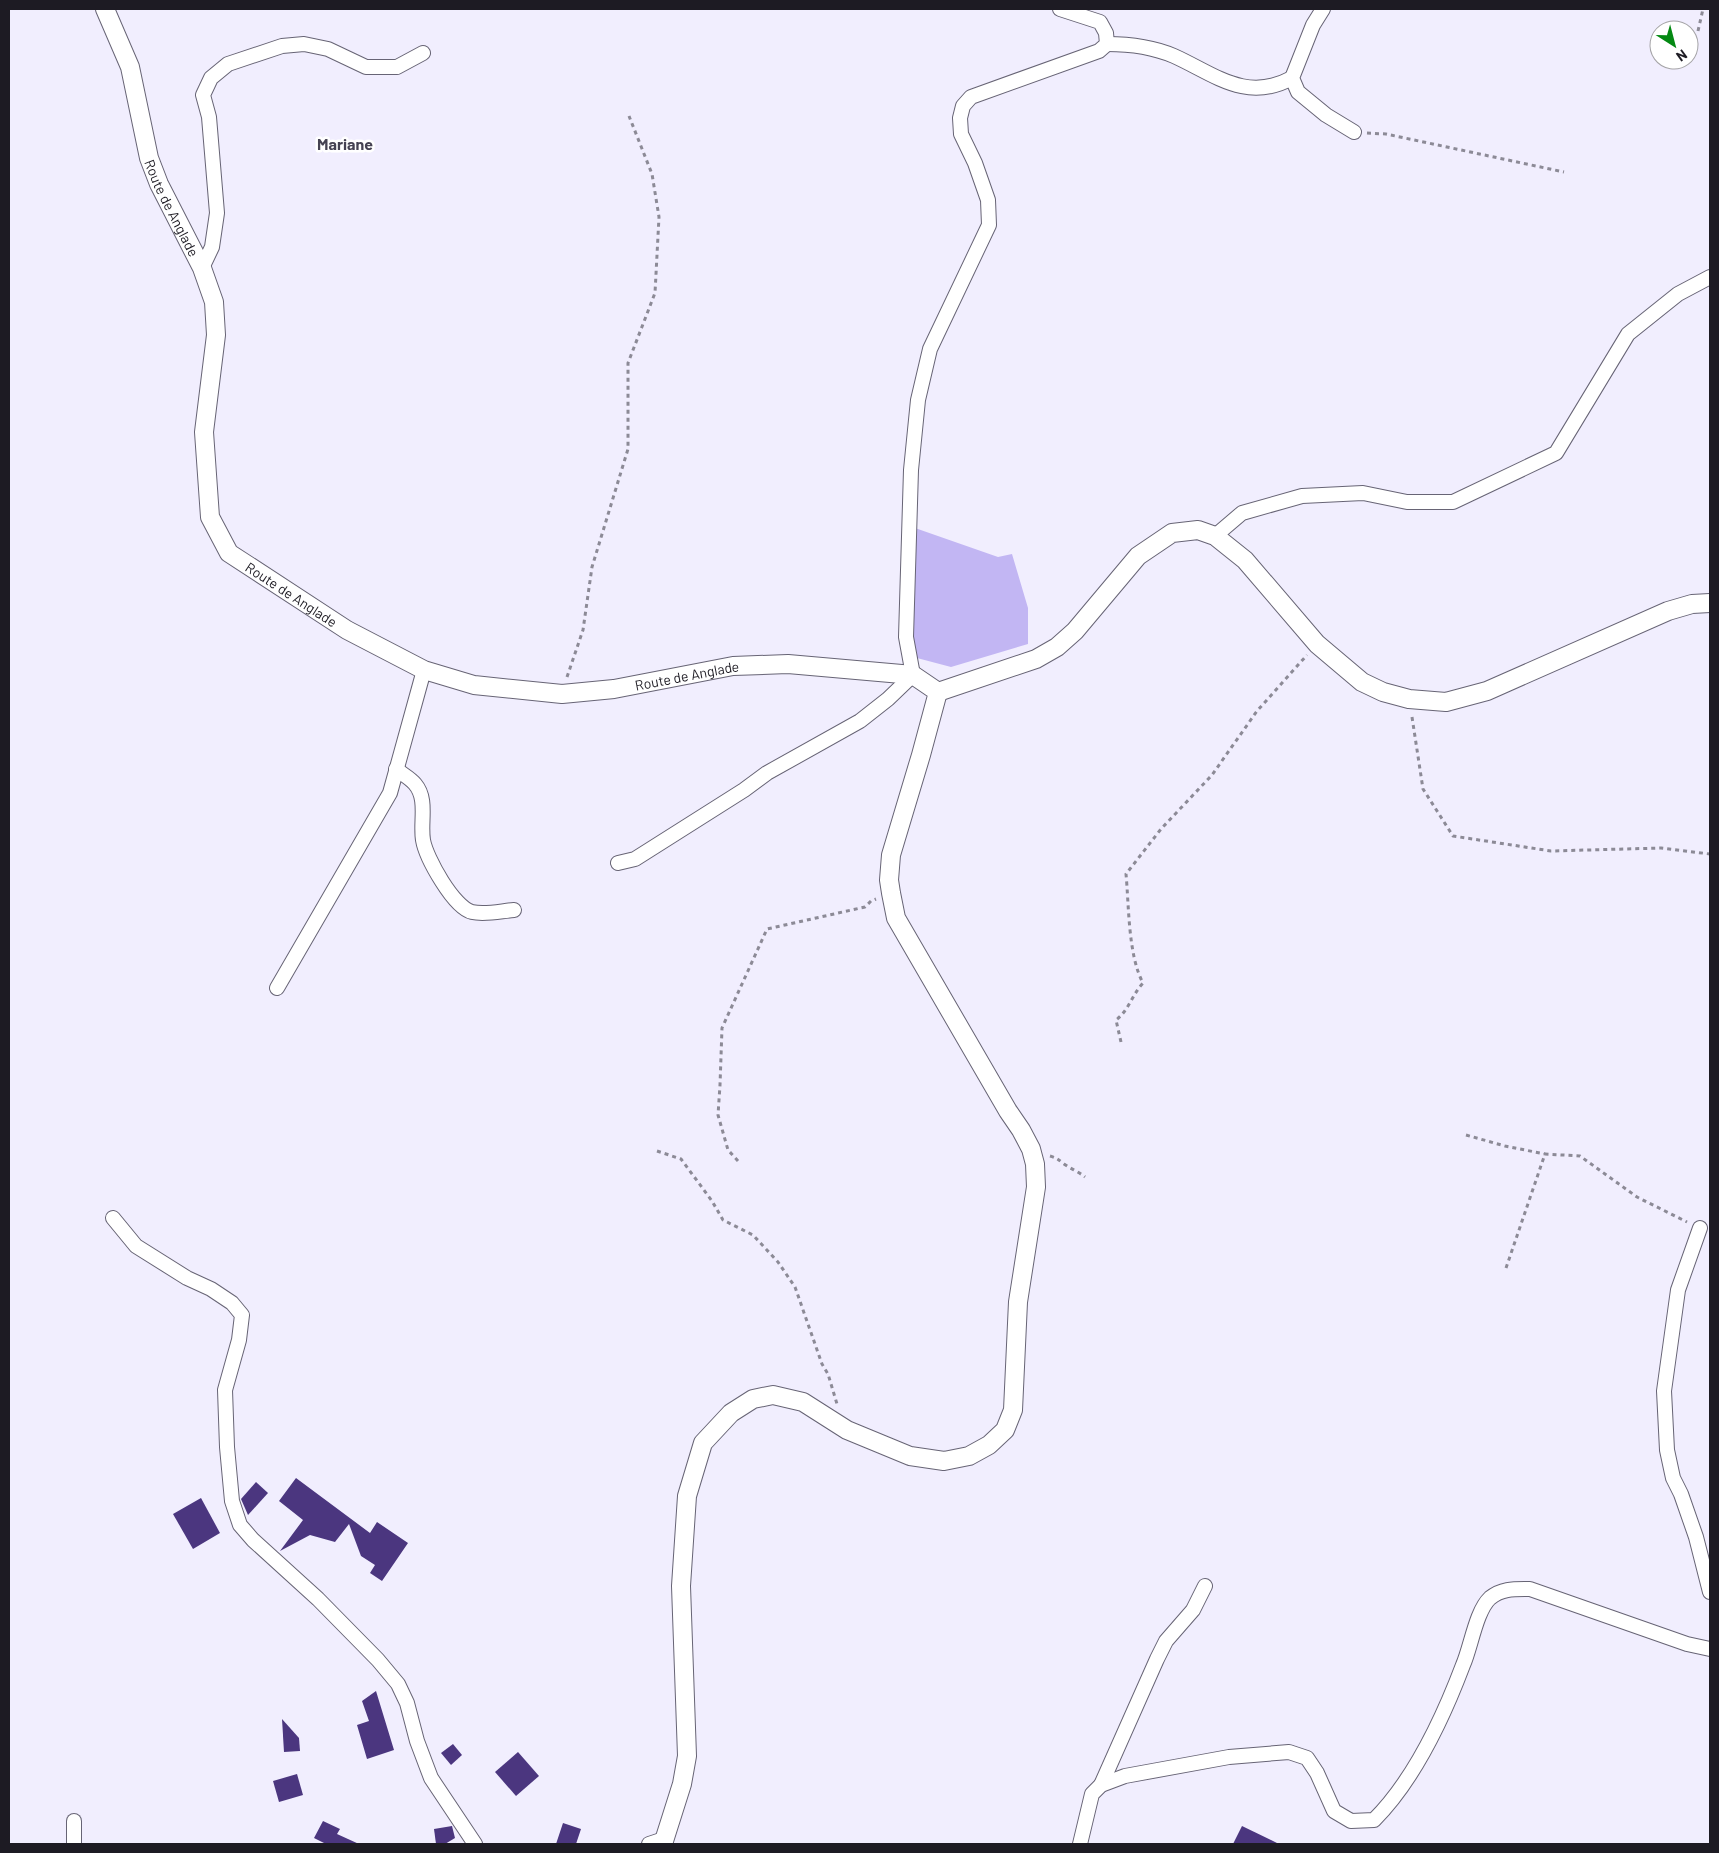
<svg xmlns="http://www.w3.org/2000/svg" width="1719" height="1853" font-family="Barlow,sans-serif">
	<rect width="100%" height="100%" fill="#f1eefe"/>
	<polygon fill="#c2b6f3" points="915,528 998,557 1012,554 1028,608 1028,644 951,667 917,658 911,643"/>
	<g fill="#4b367f">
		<polygon points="296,1478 370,1533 377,1522 408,1543 382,1581 370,1573 375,1565 361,1556 349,1524 335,1542 310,1535 280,1551 303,1520 279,1501"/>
		<polygon points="256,1482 268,1493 248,1515 241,1499"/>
		<polygon points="201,1498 220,1533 193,1549 173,1514"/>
		<polygon points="376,1691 394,1750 367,1759 357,1725 369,1721 362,1701"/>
		<polygon points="282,1719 299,1738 300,1751 284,1752"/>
		<polygon points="453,1744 462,1755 451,1765 441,1753"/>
		<polygon points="518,1752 539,1776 516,1796 495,1772"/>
		<polygon points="297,1774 303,1795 279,1802 273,1781"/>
		<polygon points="323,1821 340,1829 337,1834 359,1844 326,1844 314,1838"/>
		<polygon points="563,1823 581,1829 576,1844 556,1844"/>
		<polygon points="452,1826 455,1838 445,1844 436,1844 434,1829"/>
		<polygon points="1242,1826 1279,1844 1233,1844"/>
	</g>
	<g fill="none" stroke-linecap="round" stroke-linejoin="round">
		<defs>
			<g id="minor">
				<polyline points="1323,9 1313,25 1292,78 1298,92 1326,115 1354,132"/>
				<path d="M1107 44C1130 44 1153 47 1174 56 1214 74 1246 103 1292 78"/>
				<polyline points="202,268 212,247 217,213 209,117 203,95 211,78 228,64 282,46 304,44 328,49 366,67 397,67 423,53"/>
				<polyline points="1215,536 1242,513 1302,496 1363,493 1407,502 1453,502 1556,453 1628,334 1678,294 1710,277"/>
				<path d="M396 769C402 774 410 778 415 784 428 799 420 822 423 840 426 858 454 908 472 912 485 915 501 911 514 910"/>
				<polyline points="618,863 635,859 744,790 767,773 860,721 888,699 913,675 906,637 911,470 918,400 930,349 989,225 988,200 975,163 961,134 960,118 963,106 971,97 1099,51 1107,44 1106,33 1100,22 1060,9"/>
				<polyline points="277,988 390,793 424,670"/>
				<polyline points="113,1218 136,1246 187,1278 211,1289 232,1303 242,1315 239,1340 225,1390 227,1447 232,1501 240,1525 253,1540 318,1599 378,1660 398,1684 407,1703 417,1741 431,1778 475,1844"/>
				<polyline points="1700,1228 1678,1290 1664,1391 1667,1450 1673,1478 1681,1494 1696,1537 1710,1592"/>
				<polyline points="1101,1785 1157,1659 1166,1641 1193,1610 1205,1586"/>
				<polyline points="74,1844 74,1821"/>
				<polyline points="649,1844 664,1839"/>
				<path d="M1080 1844 1092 1794 1101 1785 1125 1776 1229 1757 1289 1752 1307 1758 1317 1773 1334 1811 1351 1821 1374 1820C1414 1780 1443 1718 1463 1665 1471 1647 1476 1611 1490 1598 1502 1588 1515 1589 1530 1589L1687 1644 1710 1649"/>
			</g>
			<g id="tertiary">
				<path id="s1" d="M105 9 130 67 149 158 159 184 202 268 214 302 216 335 204 432 210 517 229 553 347 630 424 670 474 685 562 694 614 689 733 666 788 664 913 675 938 692 921 755 891 855 889 880 891 893 896 918 1008 1111 1021 1130 1031 1149 1035 1164 1036 1187 1018 1302 1013 1410 1005 1430 989 1445 969 1456 944 1461 910 1456 847 1430 803 1402 773 1395 753 1399 731 1413 703 1443 687 1496 681 1586 687 1756 682 1784 663 1844"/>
				<polyline points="938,692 1036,659 1057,647 1075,631 1138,556 1172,533 1198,530 1215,536 1245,560 1317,644 1362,682 1383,692 1409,699 1446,702 1487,691 1668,611 1692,604 1710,603"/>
			</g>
		</defs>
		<use href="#minor" stroke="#676475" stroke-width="16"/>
		<use href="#tertiary" stroke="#676475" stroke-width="20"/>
		<g stroke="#8c8a96" stroke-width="3" stroke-dasharray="4 4" stroke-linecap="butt">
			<polyline points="1698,31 1703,9"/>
			<polyline points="1367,133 1386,134 1564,172"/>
			<polyline points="567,677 583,630 592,567 628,449 628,363 655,293 659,217 652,174 629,116"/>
			<polyline points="1412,717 1423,789 1453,836 1551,851 1661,848 1710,854"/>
			<path d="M1121 1042 1116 1020C1129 1010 1132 995 1143 983 1128 955 1129 906 1126 874L1161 829 1212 775 1257 711 1307 655"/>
			<polyline points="1466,1135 1505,1146 1545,1154"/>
			<polyline points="657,1151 681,1159 712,1201 723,1220 753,1235 778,1262 795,1287 822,1364 828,1374 837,1404"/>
			<path d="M1050 1156C1057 1158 1059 1160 1064 1164 1071 1169 1079 1172 1085 1177"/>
			<polyline points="738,1161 728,1150 718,1115 720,1085 722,1028 767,929 865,907 871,901 876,899"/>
			<polyline points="1506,1268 1545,1154 1580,1156 1637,1197 1687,1222"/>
		</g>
		<use href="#minor" stroke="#fff" stroke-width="14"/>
		<use href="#tertiary" stroke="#fff" stroke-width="18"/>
	</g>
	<g text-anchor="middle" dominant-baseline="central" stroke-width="5" stroke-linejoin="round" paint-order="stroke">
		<g font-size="14" fill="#1d1b23" stroke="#fff">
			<text stroke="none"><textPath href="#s1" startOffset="211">Route de Anglade</textPath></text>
			<text stroke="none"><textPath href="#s1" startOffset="646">Route de Anglade</textPath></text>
			<text stroke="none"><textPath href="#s1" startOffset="1066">Route de Anglade</textPath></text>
		</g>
		<g font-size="16" font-weight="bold" fill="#454252" stroke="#fff">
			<text x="345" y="143">Mariane</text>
		</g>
	</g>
	<rect width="1719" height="1853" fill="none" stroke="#1d1b23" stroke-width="20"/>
	<g transform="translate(1674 45) rotate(144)"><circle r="24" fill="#ffffff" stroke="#a5a4a7"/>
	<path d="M0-4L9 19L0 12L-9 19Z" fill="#048913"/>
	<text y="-8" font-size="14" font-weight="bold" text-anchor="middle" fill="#1d1b23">N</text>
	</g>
</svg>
